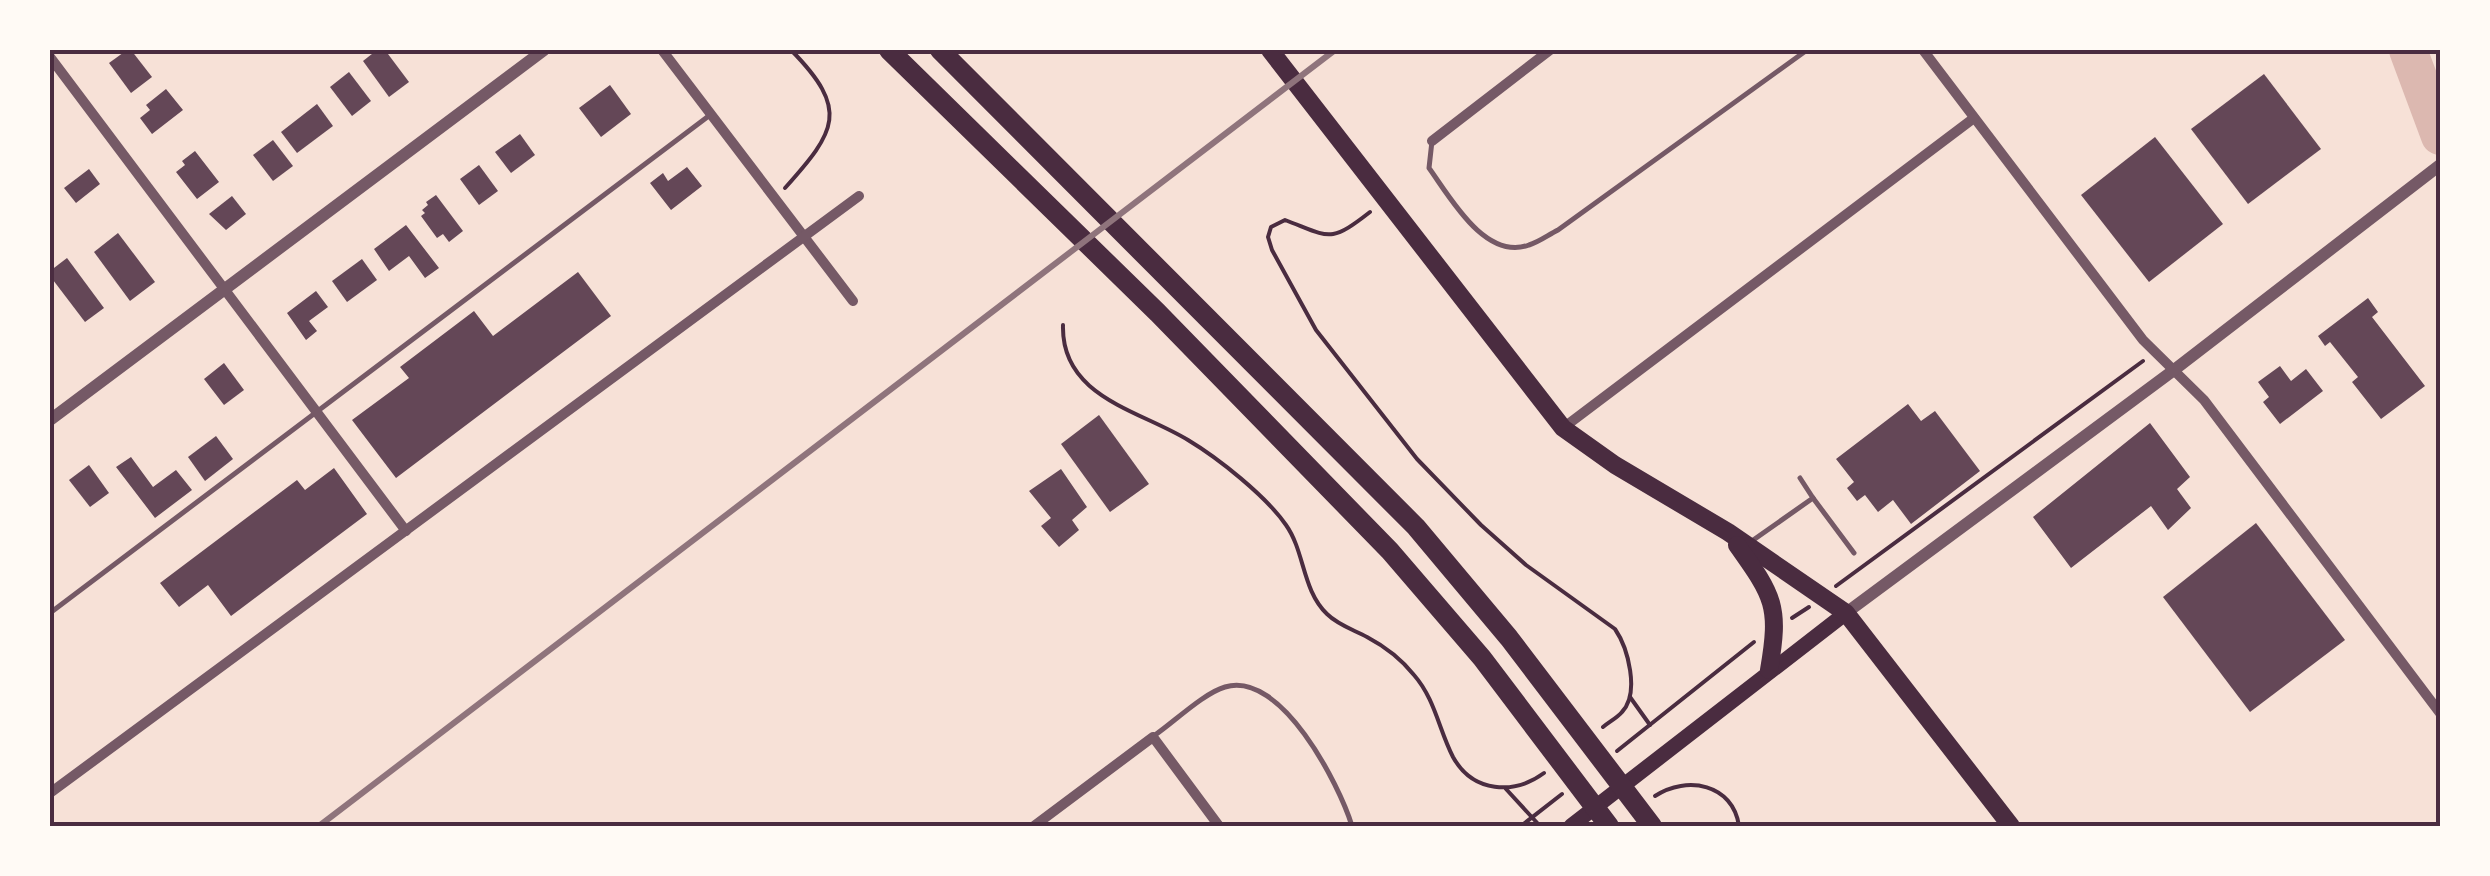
<svg xmlns="http://www.w3.org/2000/svg" width="2490" height="876" font-family="'IBM Plex Sans',sans-serif">
	<rect width="100%" height="100%" fill="#f7e1d7"/>
	<g fill="none" stroke-linecap="round" stroke-linejoin="round">
		<polyline stroke="#dcb8b0" stroke-width="38" points="2408,50 2440,136"/>
	</g>
	<g fill="#644757">
		<polygon points="127,50 131,50 152,77 131,93 109,63"/>
		<polygon points="377,50 385,50 409,82 389,97 363,61"/>
		<polygon points="349,72 371,101 352,116 330,87"/>
		<polygon points="2264,74 2321,149 2248,204 2191,129"/>
		<polygon points="610,85 631,114 601,137 579,108"/>
		<polygon points="166,89 183,110 152,134 140,118 150,110 146,105"/>
		<polygon points="317,104 333,126 297,153 281,132"/>
		<polygon points="520,134 535,155 511,173 495,152"/>
		<polygon points="2155,137 2223,224 2149,282 2081,195"/>
		<polygon points="273,140 293,166 273,181 253,155"/>
		<polygon points="195,151 219,182 197,199 176,172 185,165 182,161"/>
		<polygon points="479,165 498,191 479,205 460,179"/>
		<polygon points="687,167 702,186 671,210 650,183 663,173 668,181"/>
		<polygon points="89,169 100,184 76,203 64,188"/>
		<polygon points="436,195 463,231 449,242 443,234 437,238 421,216 425,213 422,210 428,205 426,202"/>
		<polygon points="232,196 246,214 226,230 209,214"/>
		<polygon points="406,225 439,268 425,278 409,256 389,271 374,249"/>
		<polygon points="118,233 155,282 130,301 94,252"/>
		<polygon points="67,258 104,308 85,322 50,276 50,271"/>
		<polygon points="362,259 377,280 347,302 332,281"/>
		<polygon points="578,272 611,316 396,478 352,420 409,378 400,367 474,311 493,336"/>
		<polygon points="316,291 328,307 309,321 317,331 306,340 287,313"/>
		<polygon points="2368,298 2378,312 2372,317 2425,386 2381,419 2352,382 2358,377 2330,342 2325,346 2318,336"/>
		<polygon points="224,363 244,390 224,405 204,379"/>
		<polygon points="2280,366 2291,381 2306,369 2323,391 2280,424 2263,402 2269,397 2258,382"/>
		<polygon points="1908,404 1921,421 1935,411 1980,471 1911,524 1893,500 1878,512 1865,495 1857,501 1847,488 1854,482 1836,459"/>
		<polygon points="1099,415 1149,484 1110,512 1061,444"/>
		<polygon points="2150,423 2190,477 2177,489 2191,508 2168,530 2151,506 2071,568 2033,517"/>
		<polygon points="216,436 233,459 205,481 188,457"/>
		<polygon points="131,457 153,487 176,470 192,490 155,518 116,467"/>
		<polygon points="89,465 109,493 90,507 69,480"/>
		<polygon points="334,468 367,514 231,616 208,585 179,607 160,583 297,480 305,490"/>
		<polygon points="1061,469 1087,507 1072,520 1079,530 1059,547 1041,526 1051,518 1029,491"/>
		<polygon points="2256,523 2345,640 2250,712 2163,597"/>
	</g>
	<g fill="none" stroke-linecap="round" stroke-linejoin="round">
		<g stroke="#4a2c40" stroke-width="4">
			<path d="M785 188C836 131 850 110 791 50"/>
			<path d="M1370 212C1329 244 1330 237 1285 220L1271 227 1268 237 1272 250 1316 330 1417 459 1481 525 1526 565 1615 629C1628 648 1640 693 1622 712 1617 718 1609 722 1603 727"/>
			<path d="M1063 325C1061 397 1139 410 1188 440 1218 458 1266 496 1286 525 1305 552 1302 590 1327 614 1338 625 1354 630 1367 637 1384 646 1402 660 1414 675 1435 699 1439 730 1453 757 1473 793 1514 795 1544 773"/>
			<polyline points="1836,586 2143,361"/>
			<polyline points="1792,618 1809,607"/>
			<polyline points="1630,697 1650,725"/>
			<polyline points="1617,751 1754,642"/>
			<polyline points="1506,789 1540,826"/>
			<path d="M1655 796C1687 775 1733 784 1739 826"/>
			<polyline points="1521,826 1562,794"/>
		</g>
		<g stroke="#755966" stroke-width="5">
			<path d="M1432 141 1429 168C1450 197 1485 261 1529 245 1539 242 1548 235 1558 230L1807 50"/>
			<polyline points="1813,498 1854,553"/>
			<polyline points="1749,543 1813,498 1800,478"/>
			<polyline points="50,613 710,115"/>
			<path d="M1155 735C1174 722 1204 693 1225 687 1281 670 1339 784 1352 826"/>
		</g>
		<g stroke="#755966" stroke-width="10">
			<polyline points="662,50 853,301"/>
			<polyline points="1923,50 2143,340 2204,400 2440,713"/>
			<polyline points="50,57 406,531"/>
			<polyline points="1432,141 1550,50"/>
			<polyline points="1563,428 1974,118"/>
			<polyline points="50,793 859,196"/>
			<polyline points="1034,826 1153,737 1219,826"/>
		</g>
		<g stroke="#755966" stroke-width="12">
			<polyline points="50,420 544,50"/>
			<polyline points="1846,613 2174,370 2440,165"/>
		</g>
		<polyline stroke="#4a2c40" stroke-width="15" points="1571,826 1846,613"/>
		<g stroke="#4a2c40" stroke-width="18">
			<polyline points="1270,50 1563,428 1615,465 1728,532 1846,613 2011,826"/>
			<path d="M1737 545C1774 597 1780 606 1769 670"/>
		</g>
		<g stroke="#4a2c40" stroke-width="20">
			<polyline points="889,50 1158,313 1390,551 1482,658 1609,826"/>
			<polyline points="940,50 1416,527 1509,638 1652,826"/>
		</g>
		<polyline stroke="#8f747c" stroke-width="6" points="319,826 1335,50"/>
	</g>
	<rect width="2490" height="876" fill="none" stroke="#fffaf5" stroke-width="105"/>
	<rect x="52" y="52" width="2386" height="772" fill="none" stroke="#4a2c40" stroke-width="4"/>
</svg>
